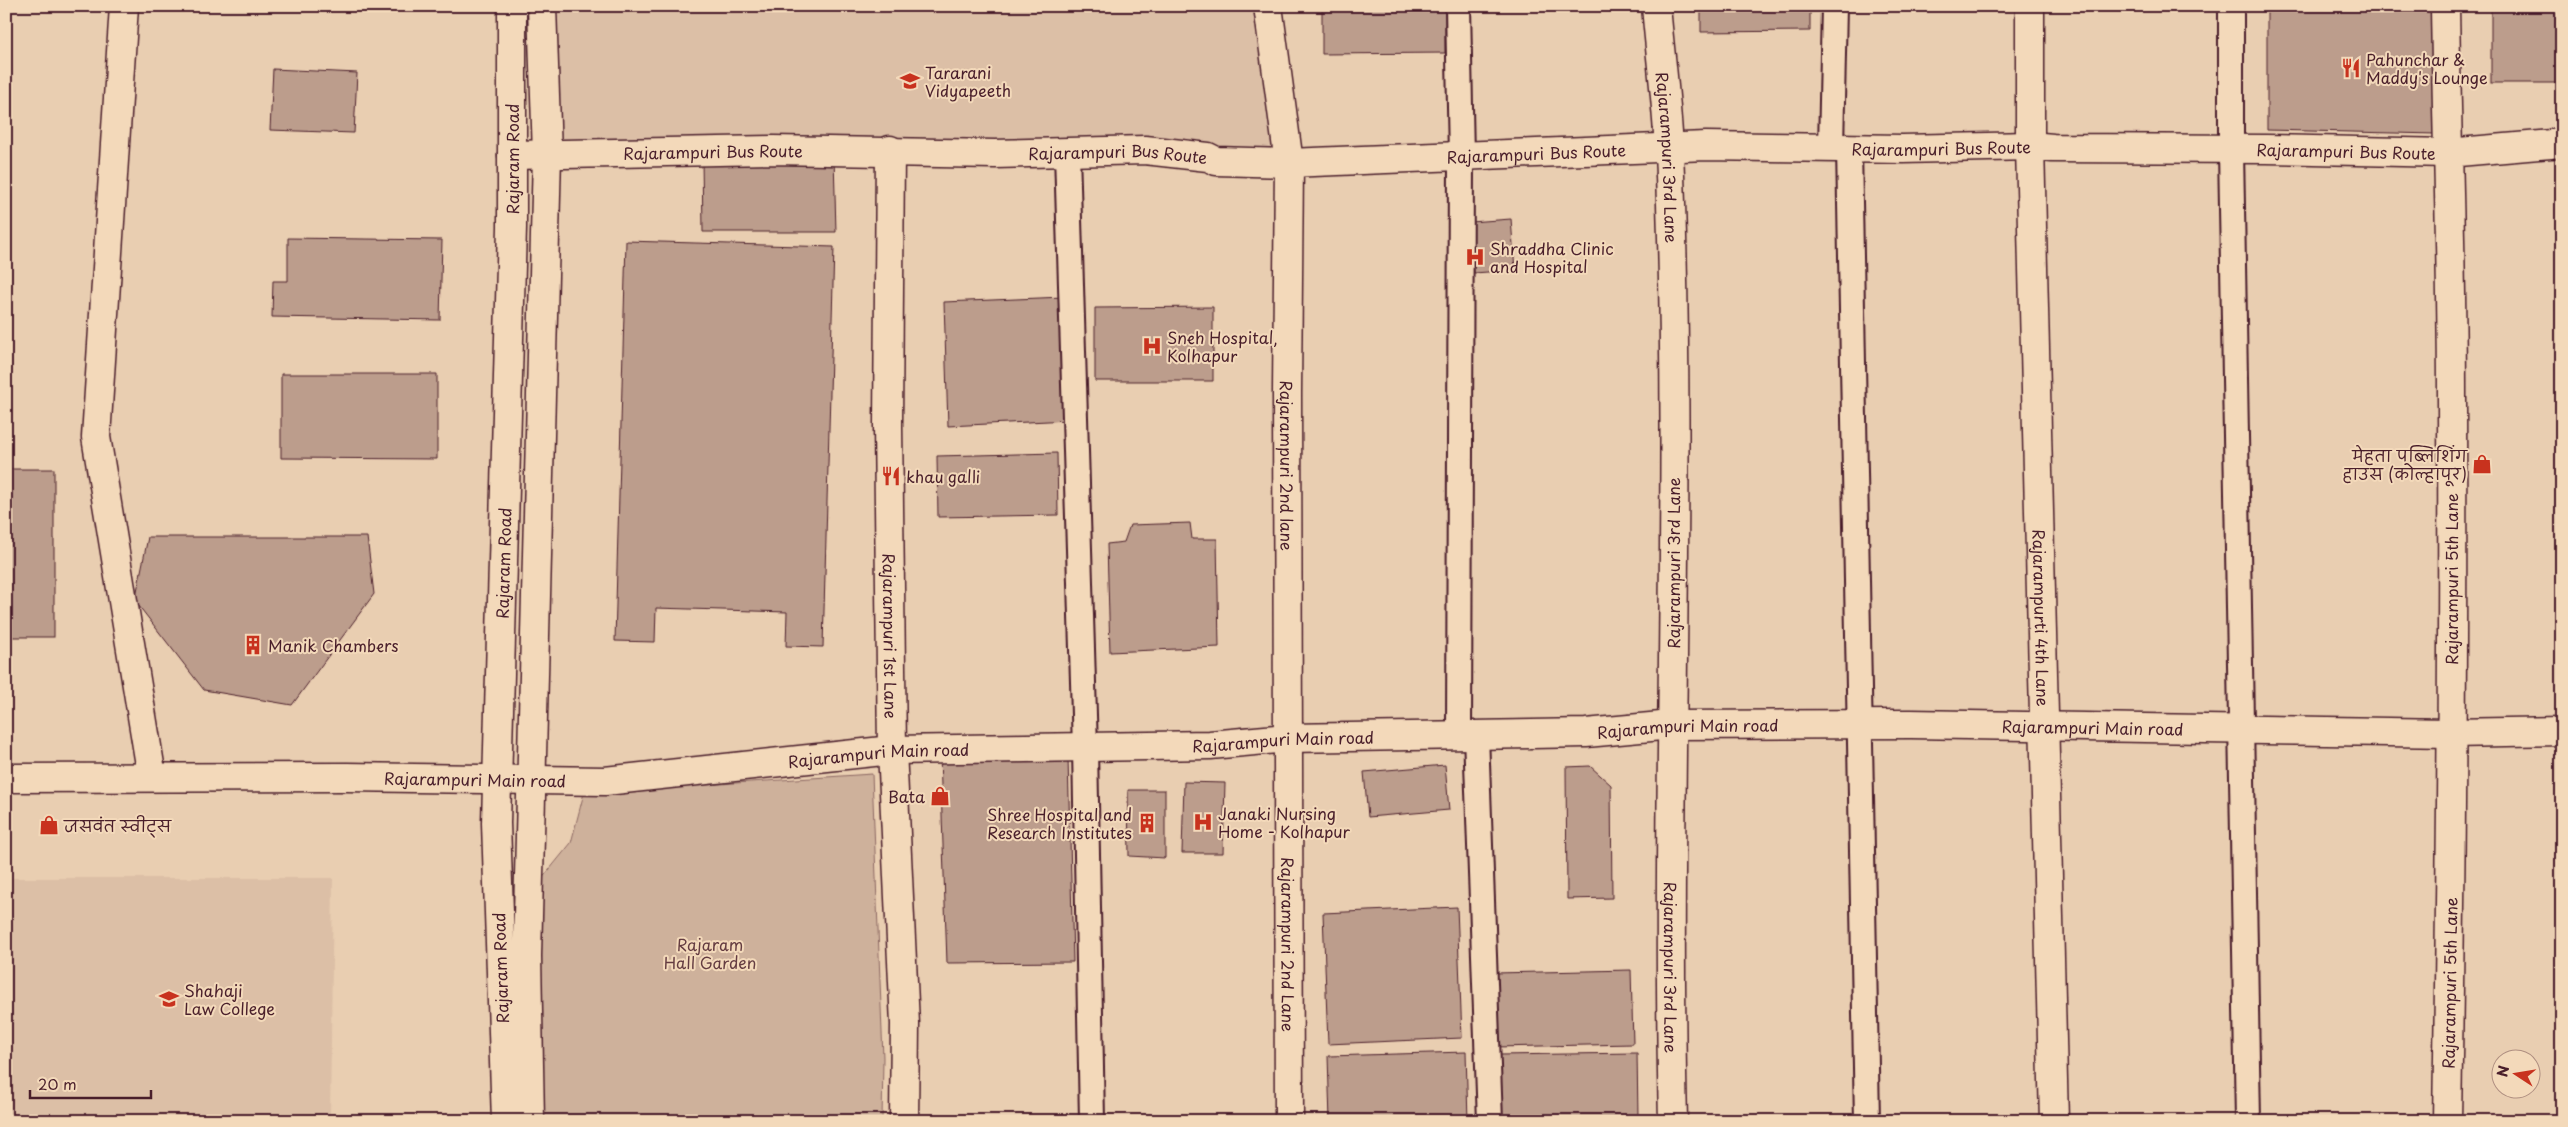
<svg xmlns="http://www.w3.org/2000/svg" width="2568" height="1127" font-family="'Playpen Sans','Playpen Sans Deva',sans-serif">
	<rect width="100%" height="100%" fill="#e9ceb1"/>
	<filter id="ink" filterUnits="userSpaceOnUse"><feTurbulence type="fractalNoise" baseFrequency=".02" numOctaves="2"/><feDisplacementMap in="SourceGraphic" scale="10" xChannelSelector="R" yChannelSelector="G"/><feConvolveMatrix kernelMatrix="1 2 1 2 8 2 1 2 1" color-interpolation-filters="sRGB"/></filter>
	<g filter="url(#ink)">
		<g fill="#dcbfa6">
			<polygon points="554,6 1257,6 1276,158 554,150"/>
			<polygon points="6,878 333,878 330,1121 6,1121"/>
		</g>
		<polygon fill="#ceb19b" stroke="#8c6863" points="872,774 883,1058 882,1121 539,1121 536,886 571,843 584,793"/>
		<g fill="#bc9d8c" stroke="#4a1f2b">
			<polygon points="1322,6 1445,6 1445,53 1322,54"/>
			<polygon points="1701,6 1810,6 1810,31 1701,32"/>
			<polygon points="2267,6 2434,6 2436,134 2267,130"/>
			<rect x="2491" y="6" width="71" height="77"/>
			<polygon points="273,69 357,73 354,133 270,130"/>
			<polygon points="834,157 836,232 703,232 702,159"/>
			<polygon points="1511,219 1515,270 1474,273 1471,222"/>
			<polygon points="288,238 442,240 440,320 272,317 273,281 288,281"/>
			<polygon points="626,241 834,247 823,647 786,646 787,612 656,608 655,642 615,641"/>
			<polygon points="1064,297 1068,420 948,426 944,302"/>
			<polygon points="1213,307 1213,381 1095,381 1095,308"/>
			<polygon points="281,374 437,374 437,459 281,458"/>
			<polygon points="1057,453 1058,515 938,517 937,456"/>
			<rect x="6" y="469" width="48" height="168"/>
			<polygon points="1190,523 1192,539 1217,539 1219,647 1110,652 1107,544 1124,542 1130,525"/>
			<polygon points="148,537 367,537 374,594 292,705 204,690 135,601"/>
			<polygon points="940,756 1068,758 1073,962 947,963"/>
			<polygon points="1445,765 1449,810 1368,817 1364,772"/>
			<polygon points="1590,766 1611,785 1612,898 1567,899 1566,767"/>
			<polygon points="1184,782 1225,783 1223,853 1182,853"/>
			<polygon points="1128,790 1165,790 1165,858 1129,856"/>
			<polygon points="1457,907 1462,1038 1328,1044 1323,913"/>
			<polygon points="1631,970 1633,1044 1496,1047 1495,973"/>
			<polygon points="1466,1052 1468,1121 1330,1121 1328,1056"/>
			<polygon points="1637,1053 1638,1117 1501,1120 1499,1055"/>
		</g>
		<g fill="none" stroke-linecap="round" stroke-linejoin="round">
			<defs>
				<g id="service">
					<polyline points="1458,6 1461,157 1459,735"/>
					<polyline points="2231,6 2231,150 2248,1121"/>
					<polyline points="1831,148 1834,6"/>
					<polyline points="1849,148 1867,1121"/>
					<polyline points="1067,153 1085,748 1092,1121"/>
					<polyline points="1476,735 1490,1121"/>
				</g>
				<g id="minor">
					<polyline points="124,6 96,437 152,777"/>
					<path id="s1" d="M1268 6 1289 163 1287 393 1289 1121"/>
					<path id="s2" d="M1656 6C1660 54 1667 103 1669 151 1683 474 1665 798 1673 1121"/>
					<path id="s3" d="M2030 6V146L2054 1121"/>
					<path d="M2445 6C2447 137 2452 268 2452 398 2453 639 2451 880 2447 1121"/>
					<path id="s4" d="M890 150 888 426 892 750 905 1024 904 1121"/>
				</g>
				<g id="tertiary">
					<path id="s5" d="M512 155 773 150 995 154 1145 150 1208 157 1216 161 1289 163 1706 146 1903 149 2030 146 2053 148 2266 149 2447 153 2562 143"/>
					<path id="s6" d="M6 778 347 777 605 781 892 750 1210 745 1288 738 1586 733 1672 725 1911 724 2450 733 2562 731"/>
				</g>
				<g id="secondary">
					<path id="s7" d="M506 1121 496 823 512 227V6"/>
					<polyline points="530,1121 527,956 547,155 542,6"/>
				</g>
			</defs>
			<use href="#service" stroke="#4a1f2b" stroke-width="28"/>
			<use href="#minor" stroke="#4a1f2b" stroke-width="31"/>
			<use href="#tertiary" stroke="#4a1f2b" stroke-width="31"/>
			<use href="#secondary" stroke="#4a1f2b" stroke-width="31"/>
			<use href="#service" stroke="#f3d9ba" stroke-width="24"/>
			<use href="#minor" stroke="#f3d9ba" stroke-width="28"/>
			<use href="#tertiary" stroke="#f3d9ba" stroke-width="28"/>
			<use href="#secondary" stroke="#f3d9ba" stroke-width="28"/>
		</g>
	</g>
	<defs>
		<symbol id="restaurant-bare" viewBox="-9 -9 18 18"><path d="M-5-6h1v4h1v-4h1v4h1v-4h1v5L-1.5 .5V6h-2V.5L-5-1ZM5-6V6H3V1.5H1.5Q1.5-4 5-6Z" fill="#c8321e" stroke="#f3d9ba" stroke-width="2.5" paint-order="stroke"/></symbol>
		<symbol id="university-bare" viewBox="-9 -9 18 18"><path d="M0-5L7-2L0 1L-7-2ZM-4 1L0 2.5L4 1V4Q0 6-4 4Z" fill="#c8321e" stroke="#f3d9ba" stroke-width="2.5" paint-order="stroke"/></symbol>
		<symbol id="hospital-bare" viewBox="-9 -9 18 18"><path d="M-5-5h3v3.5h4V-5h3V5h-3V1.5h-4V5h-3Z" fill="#c8321e" stroke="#f3d9ba" stroke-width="2.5" paint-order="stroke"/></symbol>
		<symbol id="shop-bare" viewBox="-9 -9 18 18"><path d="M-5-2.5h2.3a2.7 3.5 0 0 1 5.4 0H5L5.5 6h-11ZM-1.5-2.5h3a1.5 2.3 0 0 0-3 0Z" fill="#c8321e" stroke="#f3d9ba" stroke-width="2.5" paint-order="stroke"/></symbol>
		<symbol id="building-bare" viewBox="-9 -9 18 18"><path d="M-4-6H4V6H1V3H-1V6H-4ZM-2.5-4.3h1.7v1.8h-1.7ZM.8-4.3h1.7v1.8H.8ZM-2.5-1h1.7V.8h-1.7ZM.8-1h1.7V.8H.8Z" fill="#c8321e" stroke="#f3d9ba" stroke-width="2.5" paint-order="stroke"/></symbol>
	</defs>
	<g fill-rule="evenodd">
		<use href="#restaurant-bare" x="2337" y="54" width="28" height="28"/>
		<use href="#university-bare" x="896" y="67" width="28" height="28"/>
		<use href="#hospital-bare" x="1461" y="243" width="28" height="28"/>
		<use href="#hospital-bare" x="1138" y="332" width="28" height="28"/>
		<use href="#shop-bare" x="2468" y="450" width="28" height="28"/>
		<use href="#restaurant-bare" x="877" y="462" width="28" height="28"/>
		<use href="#building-bare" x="239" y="631" width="28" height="28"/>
		<use href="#shop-bare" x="926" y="782" width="28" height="28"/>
		<use href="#hospital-bare" x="1189" y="808" width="28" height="28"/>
		<use href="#building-bare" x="1133" y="809" width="28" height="28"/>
		<use href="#shop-bare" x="35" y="811" width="28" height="28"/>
		<use href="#university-bare" x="155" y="985" width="28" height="28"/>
	</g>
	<g text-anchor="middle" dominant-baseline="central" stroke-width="4" stroke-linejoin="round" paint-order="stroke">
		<g font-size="16" fill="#4a1f2b" stroke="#f3d9ba" text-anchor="start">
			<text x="2366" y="59">Pahunchar &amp;<tspan x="2366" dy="18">Maddy's Lounge</tspan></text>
			<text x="925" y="72">Tararani<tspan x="925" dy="18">Vidyapeeth</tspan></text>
			<text x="1490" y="248">Shraddha Clinic<tspan x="1490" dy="18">and Hospital</tspan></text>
			<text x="1167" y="337">Sneh Hospital,<tspan x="1167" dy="18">Kolhapur</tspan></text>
			<text x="2467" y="455" text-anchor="end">मेहता पब्लिशिंग<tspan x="2467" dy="18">हाउस (कोल्हापूर)</tspan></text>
			<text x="906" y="476">khau galli</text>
			<text x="268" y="645">Manik Chambers</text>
			<text x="925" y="796" text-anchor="end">Bata</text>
			<text x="1218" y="813">Janaki Nursing<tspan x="1218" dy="18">Home - Kolhapur</tspan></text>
			<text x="1132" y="814" text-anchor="end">Shree Hospital and<tspan x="1132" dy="18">Research Institutes</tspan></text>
			<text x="64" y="825">जसवंत स्वीट्स</text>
			<text x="184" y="990">Shahaji<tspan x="184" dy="18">Law College</tspan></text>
		</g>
		<g font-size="16" fill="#4a1f2b" stroke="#f3d9ba">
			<text stroke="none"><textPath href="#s5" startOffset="1431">Rajarampuri Bus Route</textPath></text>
			<text stroke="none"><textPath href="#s5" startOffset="201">Rajarampuri Bus Route</textPath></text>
			<text stroke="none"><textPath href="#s5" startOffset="1836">Rajarampuri Bus Route</textPath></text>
			<text stroke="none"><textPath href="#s5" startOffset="1026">Rajarampuri Bus Route</textPath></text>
			<text stroke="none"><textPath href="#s5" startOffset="606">Rajarampuri Bus Route</textPath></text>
			<text stroke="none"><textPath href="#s2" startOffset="152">Rajarampuri 3rd Lane</textPath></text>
			<text transform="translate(512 159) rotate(-90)">Rajaram Road</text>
			<text stroke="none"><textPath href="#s1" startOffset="461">Rajarampuri 2nd lane</textPath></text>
			<text transform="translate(1673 563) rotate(-90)">Rajarampuri 3rd Lane</text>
			<text stroke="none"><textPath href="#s7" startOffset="558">Rajaram Road</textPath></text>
			<text transform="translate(2451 579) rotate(-90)">Rajarampuri 5th Lane</text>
			<text stroke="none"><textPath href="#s3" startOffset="612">Rajarampurti 4th Lane</textPath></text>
			<text stroke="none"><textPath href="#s4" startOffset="486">Rajarampuri 1st Lane</textPath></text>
			<text stroke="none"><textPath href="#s6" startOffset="1684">Rajarampuri Main road</textPath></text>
			<text stroke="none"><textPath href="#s6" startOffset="2089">Rajarampuri Main road</textPath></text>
			<text stroke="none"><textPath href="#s6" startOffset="1279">Rajarampuri Main road</textPath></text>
			<text stroke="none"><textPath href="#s6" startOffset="874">Rajarampuri Main road</textPath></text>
			<text stroke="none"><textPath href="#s6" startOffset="469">Rajarampuri Main road</textPath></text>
			<text stroke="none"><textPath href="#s1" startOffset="940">Rajarampuri 2nd Lane</textPath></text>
			<text transform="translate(500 968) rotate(-92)">Rajaram Road</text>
			<text stroke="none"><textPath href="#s2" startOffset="962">Rajarampuri 3rd Lane</textPath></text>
			<text transform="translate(2449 983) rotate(-89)">Rajarampuri 5th Lane</text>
		</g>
		<g font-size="16" fill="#643c41" stroke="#f3d9ba">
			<text x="710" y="944">Rajaram<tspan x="710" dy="18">Hall Garden</tspan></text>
		</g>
	</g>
	<rect width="2568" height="1127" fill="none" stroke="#f3d9ba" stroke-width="25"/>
	<rect x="12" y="12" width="2543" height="1102" fill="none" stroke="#4a1f2b" stroke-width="2" filter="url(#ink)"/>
	<g transform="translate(2516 1074) rotate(282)"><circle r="24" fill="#f3d9ba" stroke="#af8f81"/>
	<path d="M0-4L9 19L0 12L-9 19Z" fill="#c8321e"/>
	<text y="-8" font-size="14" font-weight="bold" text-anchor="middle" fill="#4a1f2b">N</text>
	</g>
	<path d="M30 1090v8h121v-8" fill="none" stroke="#4a1f2b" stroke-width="2.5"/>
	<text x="38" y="1090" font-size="15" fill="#4a1f2b" stroke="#f3d9ba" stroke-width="4" paint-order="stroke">20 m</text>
</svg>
